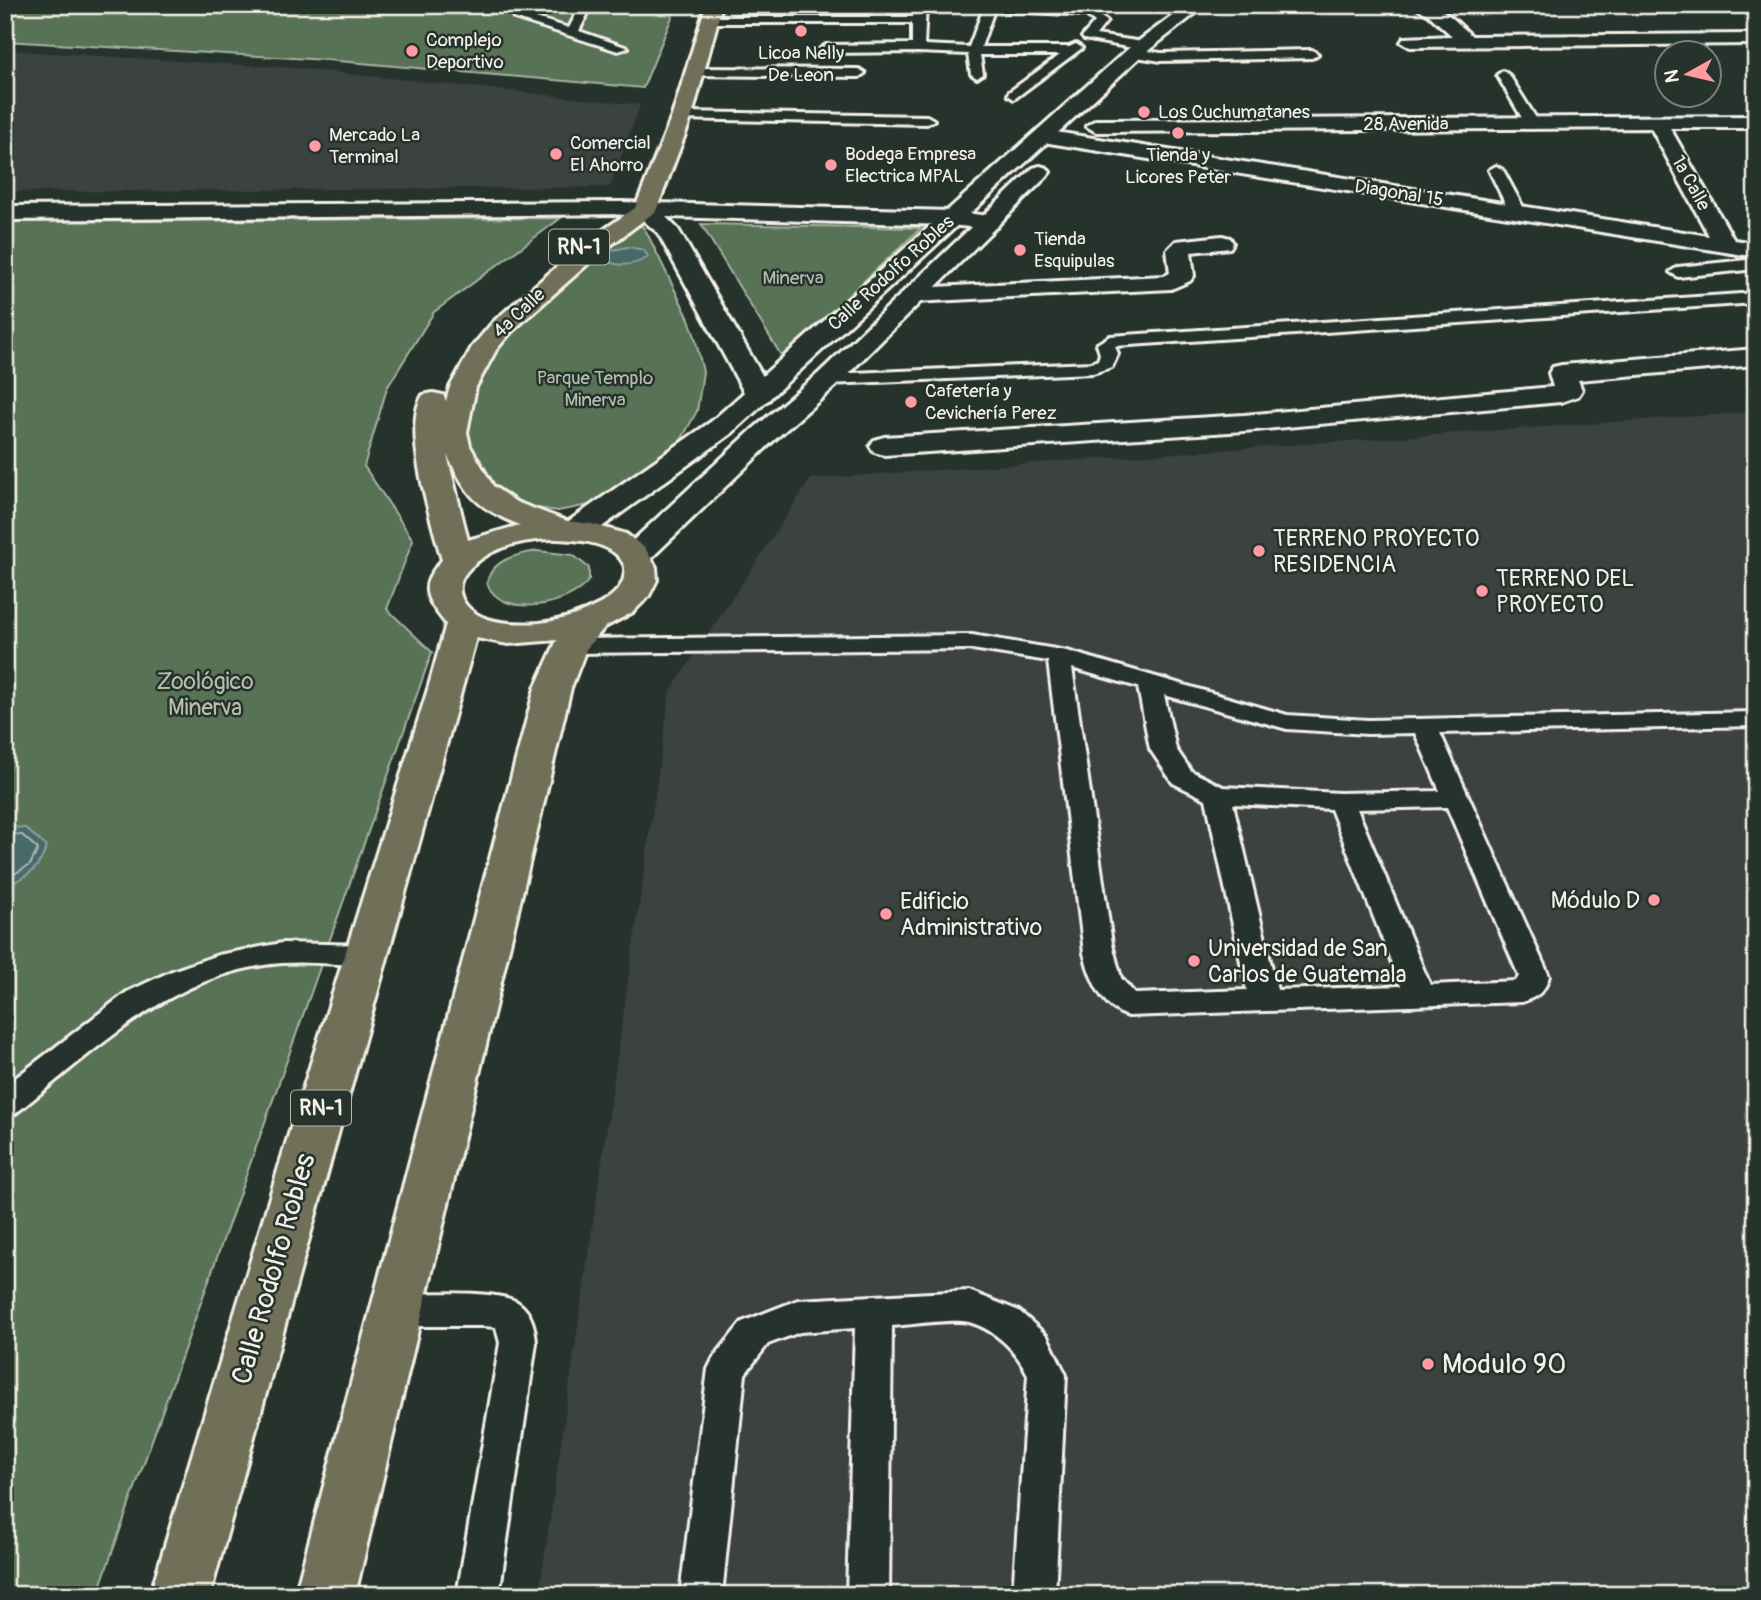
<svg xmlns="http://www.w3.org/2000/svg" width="1761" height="1600" font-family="Pangolin,sans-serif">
	<rect width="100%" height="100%" fill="#26332d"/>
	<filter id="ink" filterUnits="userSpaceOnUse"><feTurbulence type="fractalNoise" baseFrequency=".0143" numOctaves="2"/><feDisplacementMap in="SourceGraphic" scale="14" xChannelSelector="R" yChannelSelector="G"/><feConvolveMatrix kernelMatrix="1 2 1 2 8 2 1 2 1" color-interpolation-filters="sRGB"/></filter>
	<g filter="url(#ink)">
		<g fill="#3b4240">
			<polygon points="5,50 294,68 640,105 610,187 5,192"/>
			<polygon points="1756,412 1756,1595 539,1595 670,692 811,479"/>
		</g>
		<g fill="#597257" stroke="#a6b2a0" stroke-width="2">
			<polygon points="5,5 677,5 643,88 327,60 5,41"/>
			<polygon points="561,218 434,312 387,388 364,466 413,540 387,609 432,652 97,1595 5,1595 5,222"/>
			<polygon points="701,224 921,228 782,357"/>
			<polygon points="635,226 642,226 646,231 689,319 695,337 703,372 697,411 679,444 668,458 594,504 558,511 530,507 505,493 485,476 465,437 467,420 480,379 487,363 507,334 598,251"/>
			<path d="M537 551 573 555 589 568V580C570 606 500 620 487 583 491 560 517 554 537 551Z"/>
		</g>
		<g fill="#46696b" stroke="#8c9f9d" stroke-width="2">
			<path d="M628 247 644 250 648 257C635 266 615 268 602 258L607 251Z"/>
			<path d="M5 827 25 828 46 846C41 870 25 877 5 887Z"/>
		</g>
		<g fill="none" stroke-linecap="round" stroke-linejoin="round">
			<polyline stroke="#aebbb6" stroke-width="2" points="5,833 22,835 38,849 30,865 5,879"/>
			<defs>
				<g id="service">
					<polygon points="510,5 521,5 523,14 569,28 581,5 592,5 579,31 628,48 618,51 514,18"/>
					<polygon points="915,5 926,5 924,45 969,47 983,10 955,8 950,5 1089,9 1107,21 1096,35 1143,42 1149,46 1143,50 1084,39 1082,37 1095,22 1086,15 994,10 981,47 1069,47 1076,44 1082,48 1014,99 1008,95 1009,92 1060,55 980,55 983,74 977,78 971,74 968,54 918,52 826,53 820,49 826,45 912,44 912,23 709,23 703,20 709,17 913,17"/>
					<polygon points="1134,49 1161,53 1312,50 1318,54 1312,58 1161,61 1130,56 1130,50"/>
					<polygon points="695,68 859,69 865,73 859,77 691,75 689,72"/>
					<polygon points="1503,71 1509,75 1539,123 1537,126 1532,127 1525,123 1497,75"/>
					<polygon points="682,112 927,116 934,120 927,124 677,119 677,113"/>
					<polygon points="1496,166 1503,170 1525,211 1522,214 1512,214 1509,211 1489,170"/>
					<polygon points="1756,259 1756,269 1678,277 1670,272 1678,267"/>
					<polygon points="1756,293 1756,303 1115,346 1118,354 1112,367 1093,373 828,384 819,379 828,374 1091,363 1098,360 1100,354 1097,344 1110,336"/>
					<path d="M972 635 1067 651 1287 715 1368 720 1756 712V726L1440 733 1549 976C1545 992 1537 997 1522 1002L1128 1016C1102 1008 1090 978 1084 953L1048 661 972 649 570 653 562 651 558 646 562 641 570 639ZM1072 668 1138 687 1150 749 1173 783 1206 799 1247 990 1135 994 1121 978 1112 944ZM1164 695 1287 729 1368 734 1415 733 1440 791 1340 793 1223 787 1191 771 1176 749ZM1233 804 1331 809 1401 986 1277 990ZM1447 807 1519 976 1516 981 1430 985 1357 809Z"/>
					<path d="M282 943 368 945 378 948 383 955 378 962 368 965C340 965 310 961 282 963 174 971 97 1049 16 1113L5 1116V1086L127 992 172 971 218 955Z"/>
					<path d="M969 1291 1019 1311 1047 1336 1066 1375 1055 1595H1013L1028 1375C1017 1351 995 1329 969 1322 953 1318 910 1325 892 1326L889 1595H847L855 1328 800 1332 768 1344 745 1374 722 1595H680L708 1369 714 1357 742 1322 798 1300Z"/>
					<path d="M396 1294C421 1294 503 1289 520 1304 532 1314 535 1328 536 1343L499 1595H457L500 1343 496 1327 483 1326H396L383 1321 378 1310 383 1299Z"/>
				</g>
				<polygon id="pedestrian" points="621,202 629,204 632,209 629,214 5,220 5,206"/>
				<g id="minor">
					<path d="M1411 5C1445 5 1448 15 1472 36L1756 34V44L1410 47 1401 42 1404 38 1452 36 1429 15Z"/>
					<polygon points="1756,116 1756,128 1670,128 1734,240 1756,243 1756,257 1043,142 1036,140 1033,136 1036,132 1043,130 1709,236 1651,128 1096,132 1086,126 1096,120"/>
					<polygon points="621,202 950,211 997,217 1000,222 997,227 989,229 950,225 666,217 678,229 773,394 769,400 759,402 749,400 745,394 658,233 638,216 613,214 610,209 613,204"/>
					<polygon points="1222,236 1230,238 1233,243 1230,248 1191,252 1194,276 1190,281 1171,289 914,302 905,300 902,295 905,290 914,288 1164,276 1170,273 1167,250 1176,241"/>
					<polygon points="1756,349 1756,365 1578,380 1582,390 1578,396 1561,402 1244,431 884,455 874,452 870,446 874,440 884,437 1244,415 1553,387 1549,373 1553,367 1562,365"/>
				</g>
				<g id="secondary">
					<polygon points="1187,5 1206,5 1140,57 732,433 588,537 577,539 566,537 562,530 566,523 712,421 1128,49"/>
					<polygon points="1040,166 1047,168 1050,172 1047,176 837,385 773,441 646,563 635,565 624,563 619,556 624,549 753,429 819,373 1033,168"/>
				</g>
				<path id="primary" d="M706 5H722L692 116 656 211 599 254 511 332 496 350 476 387 467 432 470 446 493 486 516 502 567 521 592 524 626 534 645 548 656 567 657 580 649 596 633 612 605 627 586 649 571 688 355 1595H295L535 688 557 640 508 644 476 638 210 1595H150L287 1140 428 689 446 624C426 598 417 587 442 560 432 523 401 427 423 395L433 393 443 395 446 401 450 387 472 347 493 322 583 244 635 208 672 116ZM447 455C469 497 475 507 520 525L468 540ZM556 539C578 540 615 541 625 567 626 585 615 595 600 604 581 614 561 621 539 623 524 624 506 624 491 620 465 613 447 589 471 567 493 546 526 539 556 539Z"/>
			</defs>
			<use href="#service" stroke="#f4f1e8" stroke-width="6"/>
			<use href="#pedestrian" stroke="#f4f1e8" stroke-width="6"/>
			<use href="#minor" stroke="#f4f1e8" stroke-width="6"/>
			<use href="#secondary" stroke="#f4f1e8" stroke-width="6"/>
			<use href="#primary" stroke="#f4f1e8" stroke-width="6"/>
			<use href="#service" fill="#26332d" fill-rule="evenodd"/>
			<use href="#pedestrian" fill="#26332d" fill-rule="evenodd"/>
			<use href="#minor" fill="#26332d" fill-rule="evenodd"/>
			<use href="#secondary" fill="#26332d" fill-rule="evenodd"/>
			<use href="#primary" fill="#706f59" fill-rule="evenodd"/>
		</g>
	</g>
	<g fill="#ff9aa2" stroke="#26332d" stroke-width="2.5">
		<circle cx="801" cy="31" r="7"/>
		<circle cx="412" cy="51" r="7"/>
		<circle cx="1144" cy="112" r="7"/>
		<circle cx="1178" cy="133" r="7"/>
		<circle cx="315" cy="146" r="7"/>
		<circle cx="556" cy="154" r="7"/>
		<circle cx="831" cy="165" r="7"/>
		<circle cx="1020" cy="250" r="7"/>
		<circle cx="911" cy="402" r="7"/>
		<circle cx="1259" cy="551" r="7"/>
		<circle cx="1482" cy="591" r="7"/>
		<circle cx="1654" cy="900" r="7"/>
		<circle cx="886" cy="914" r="7"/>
		<circle cx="1194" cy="961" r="7"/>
		<circle cx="1428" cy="1364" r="7"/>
	</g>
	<g text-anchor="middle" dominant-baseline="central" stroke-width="5" stroke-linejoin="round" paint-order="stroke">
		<g font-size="19" fill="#f4f1e8" stroke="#26332d" text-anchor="start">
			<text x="426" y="40">Complejo<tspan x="426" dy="22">Deportivo</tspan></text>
			<text x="801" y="53" text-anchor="middle">Licoa Nelly<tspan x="801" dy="22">De Leon</tspan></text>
			<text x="1158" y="112">Los Cuchumatanes</text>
			<text x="329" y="135">Mercado La<tspan x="329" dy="22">Terminal</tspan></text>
			<text x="570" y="143">Comercial<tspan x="570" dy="22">El Ahorro</tspan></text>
			<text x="845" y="154">Bodega Empresa<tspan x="845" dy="22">Electrica MPAL</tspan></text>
			<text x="1178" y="155" text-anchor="middle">Tienda y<tspan x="1178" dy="22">Licores Peter</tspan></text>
			<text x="1034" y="239">Tienda<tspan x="1034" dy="22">Esquipulas</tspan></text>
			<text x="925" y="391">Cafetería y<tspan x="925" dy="22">Cevichería Perez</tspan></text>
		</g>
		<g font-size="19" fill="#f4f1e8" stroke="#26332d">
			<text x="1406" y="124">28 Avenida</text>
			<text transform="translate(1691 183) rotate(61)">1a Calle</text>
			<text transform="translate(1399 193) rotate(9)">Diagonal 15</text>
			<text transform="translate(891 273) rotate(-42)">Calle Rodolfo Robles</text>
			<text transform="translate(519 313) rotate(-43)">4a Calle</text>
		</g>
		<g font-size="19" fill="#b6beae" stroke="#26332d">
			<text x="793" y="278">Minerva</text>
			<text x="595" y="378">Parque Templo<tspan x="595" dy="22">Minerva</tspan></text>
		</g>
		<g fill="#26332d" stroke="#b6b8b0" stroke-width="2">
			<rect x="549" y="229.5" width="60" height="35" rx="5"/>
			<rect x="291" y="1090.5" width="60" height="35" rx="5"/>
		</g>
		<g font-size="21" font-weight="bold" fill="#f4f1e8">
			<text x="579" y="247">RN-1</text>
			<text x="321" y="1108">RN-1</text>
		</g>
		<g font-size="23" fill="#f4f1e8" stroke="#26332d" text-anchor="start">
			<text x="1273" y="538">TERRENO PROYECTO<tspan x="1273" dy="26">RESIDENCIA</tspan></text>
			<text x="1496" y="578">TERRENO DEL<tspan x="1496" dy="26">PROYECTO</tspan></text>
			<text x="1640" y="900" text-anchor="end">Módulo D</text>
			<text x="900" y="901">Edificio<tspan x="900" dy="26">Administrativo</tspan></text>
			<text x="1208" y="948">Universidad de San<tspan x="1208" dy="26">Carlos de Guatemala</tspan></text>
		</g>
		<g font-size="23" fill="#b6beae" stroke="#26332d">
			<text x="205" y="681">Zoológico<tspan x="205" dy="26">Minerva</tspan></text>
		</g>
		<g font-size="28" fill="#f4f1e8" stroke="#26332d">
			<text transform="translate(274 1269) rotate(-74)">Calle Rodolfo Robles</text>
		</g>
		<g font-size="28" fill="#f4f1e8" stroke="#26332d" text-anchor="start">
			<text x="1442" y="1364">Modulo 90</text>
		</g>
	</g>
	<rect width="1761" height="1600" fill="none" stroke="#26332d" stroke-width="28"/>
	<rect x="14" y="14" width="1733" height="1572" fill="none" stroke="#f4f1e8" stroke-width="2.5" filter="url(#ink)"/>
	<g transform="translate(1688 74) rotate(262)"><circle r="33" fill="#26332d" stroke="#787f78" stroke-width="2"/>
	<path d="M0-5L12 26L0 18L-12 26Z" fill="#ff9aa2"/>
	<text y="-10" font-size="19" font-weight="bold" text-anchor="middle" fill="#f4f1e8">N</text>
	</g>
</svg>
